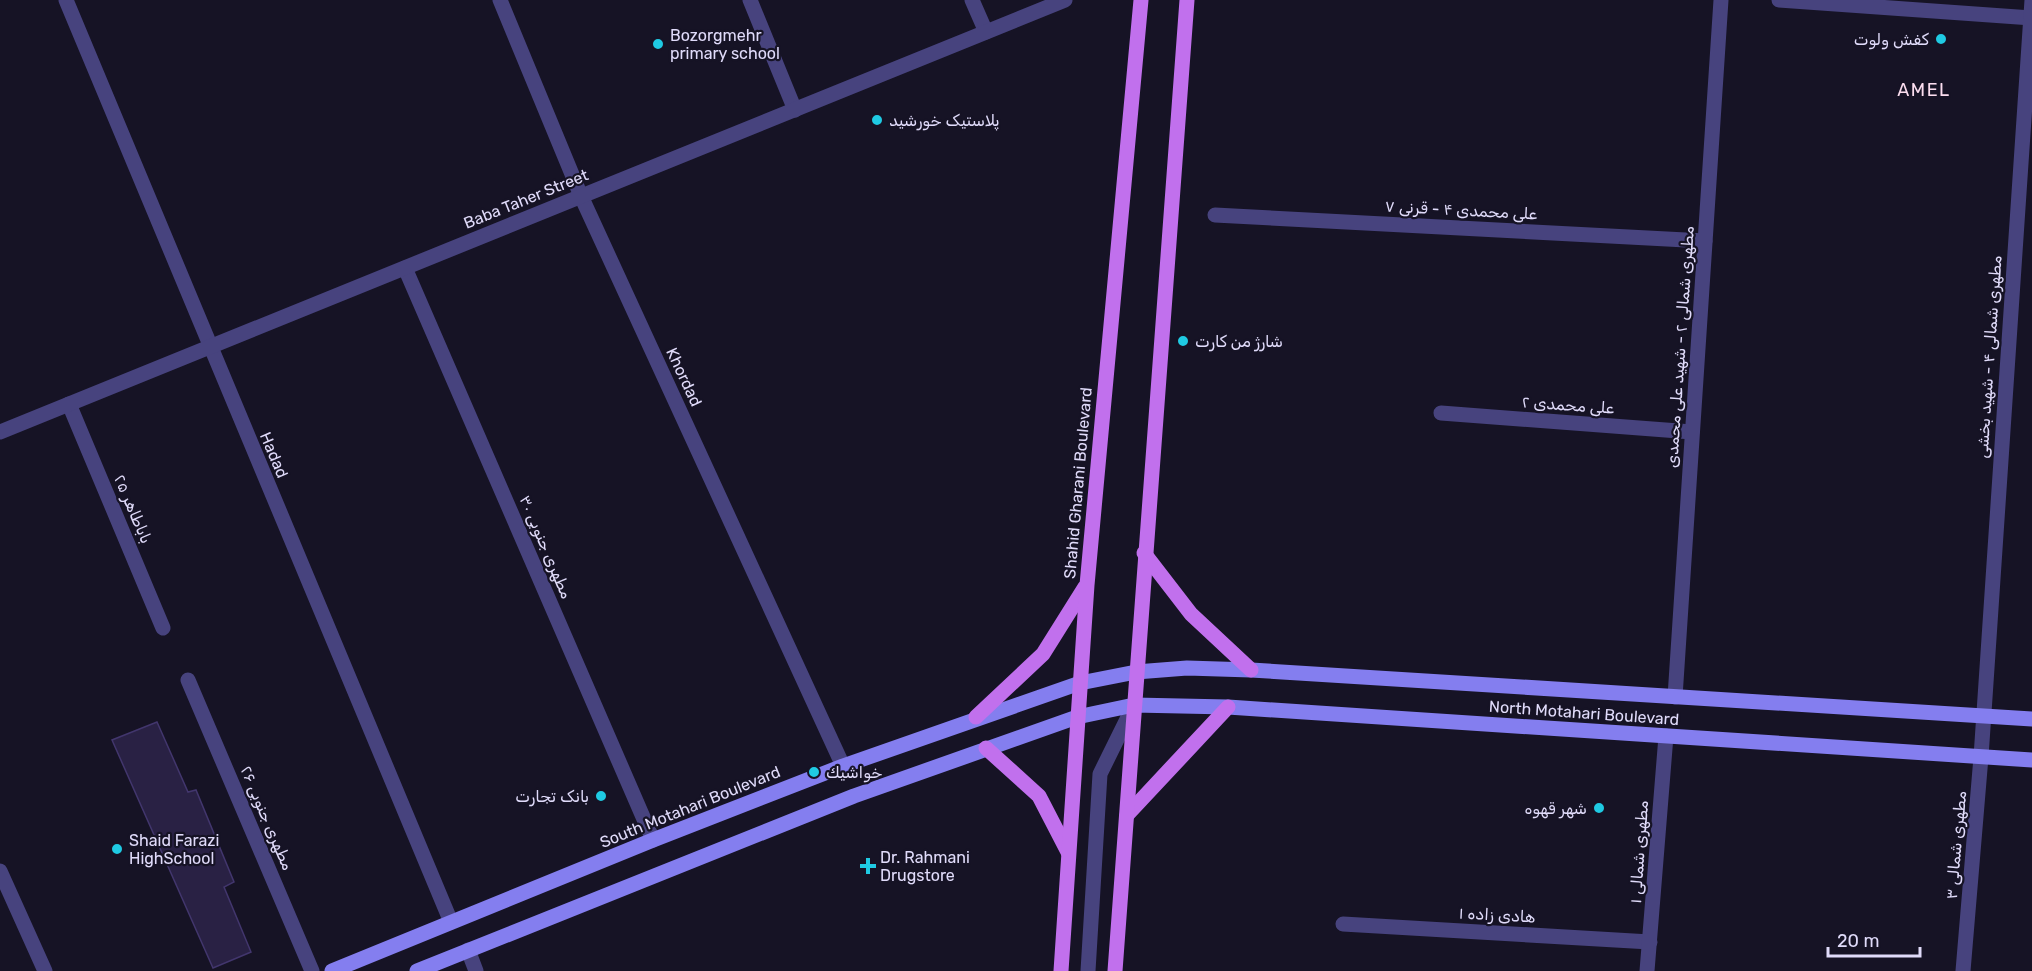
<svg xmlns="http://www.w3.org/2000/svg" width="2032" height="971" font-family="Rubik,'Noto Sans Arabic',sans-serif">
	<rect width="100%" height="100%" fill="#161325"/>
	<polygon fill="#292144" stroke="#42366d" stroke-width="1.5" points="157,722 188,792 196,790 234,882 224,887 251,952 213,968 112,740"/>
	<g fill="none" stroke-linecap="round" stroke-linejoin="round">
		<polyline stroke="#47437e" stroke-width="15" points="1088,971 1100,774 1134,705"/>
		<g stroke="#47437e" stroke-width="15">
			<polyline points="66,0 451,922"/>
			<polyline points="500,0 581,196 843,766"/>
			<polyline points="750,0 795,110"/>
			<polyline points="972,0 986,32"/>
			<polyline points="1779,0 2032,18"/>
			<polyline points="1215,215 1705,241"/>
			<polyline points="405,268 653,840"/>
			<polyline points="69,404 163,628"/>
			<polyline points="1441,413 1692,432"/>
			<polyline points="188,680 312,971"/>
			<polyline points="1675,697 1721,0"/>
			<polyline points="0,871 45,971"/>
			<polyline points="1343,924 1650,942"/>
			<polyline points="468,950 476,971"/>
			<polyline points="1647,971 1666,736"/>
			<polyline points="1963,971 1981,757 2032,0"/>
		</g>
		<polyline stroke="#47437e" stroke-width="15" points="0,432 1065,0"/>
		<g stroke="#847eef" stroke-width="15">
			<polyline points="332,971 653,840 843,766 1080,683 1136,672 1187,668 1251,670 2032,719"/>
			<polyline points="417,971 854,796 1077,717 1134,705 1228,707 2032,760"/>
		</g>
		<g stroke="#c170ed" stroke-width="15">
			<polyline points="1144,553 1191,614 1251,670"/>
			<polyline points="976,717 1043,654 1085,587"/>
			<polyline points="986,748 1039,796 1068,852"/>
			<polyline points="1127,815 1228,707"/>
			<polyline points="1061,971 1087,585 1141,0"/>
			<polyline points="1115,971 1187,0"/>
		</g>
	</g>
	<g fill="#1fcae3" stroke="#161325" stroke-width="2">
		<circle cx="1941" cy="39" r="6"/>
		<circle cx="658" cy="44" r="6"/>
		<circle cx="877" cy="120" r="6"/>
		<circle cx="1183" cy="341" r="6"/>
		<circle cx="814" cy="772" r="6"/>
		<circle cx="601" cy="796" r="6"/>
		<circle cx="1599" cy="808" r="6"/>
		<circle cx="117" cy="849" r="6"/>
		<path d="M865 857h6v6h6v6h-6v6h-6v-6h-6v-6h6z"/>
	</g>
	<g text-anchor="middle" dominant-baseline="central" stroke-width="4.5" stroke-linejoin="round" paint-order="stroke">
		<g font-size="16" fill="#e0dbfa" stroke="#161325" text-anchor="start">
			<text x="670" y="35">Bozorgmehr<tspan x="670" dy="18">primary school</tspan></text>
			<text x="1929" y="39" text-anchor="end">کفش ولوت</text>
			<text x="889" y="120">پلاستیک خورشید</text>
			<text x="1195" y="341">شارژ من کارت</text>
			<text x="826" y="772">خواشيك</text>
			<text x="589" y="796" text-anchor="end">بانک تجارت</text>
			<text x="1587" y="808" text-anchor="end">شهر قهوه</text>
			<text x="129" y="840">Shaid Farazi<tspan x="129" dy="18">HighSchool</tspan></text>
			<text x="880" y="857">Dr. Rahmani<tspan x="880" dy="18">Drugstore</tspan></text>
		</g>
		<g font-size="16" fill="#e0dbfa" stroke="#161325">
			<text transform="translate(526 199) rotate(-22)">Baba Taher Street</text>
			<text transform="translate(1461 210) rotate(3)">علی محمدی ۴ - قرنی ۷</text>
			<text transform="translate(1680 347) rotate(-86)">مطهری شمالی ۲ - شهید علی محمدی</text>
			<text transform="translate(1989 357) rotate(-86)">مطهری شمالی ۴ - شهید بخشی</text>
			<text transform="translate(684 377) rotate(65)">Khordad</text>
			<text transform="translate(1568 405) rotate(4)">علی محمدی ۲</text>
			<text transform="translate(274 455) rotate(67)">Hadad</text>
			<text transform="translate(1078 483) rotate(-85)">Shahid Gharani Boulevard</text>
			<text transform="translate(133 509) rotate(67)">باباطاهر ۲۵</text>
			<text transform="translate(546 547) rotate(67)">مطهری جنوبی ۳۰</text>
			<text transform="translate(1584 713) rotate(4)">North Motahari Boulevard</text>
			<text transform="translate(690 807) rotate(-22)">South Motahari Boulevard</text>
			<text transform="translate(267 818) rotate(67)">مطهری جنوبی ۲۶</text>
			<text transform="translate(1956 845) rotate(-85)">مطهری شمالی ۳</text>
			<text transform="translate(1639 852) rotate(-86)">مطهری شمالی ۱</text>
			<text transform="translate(1497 915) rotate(3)">هادی زاده ۱</text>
		</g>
		<g font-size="18" letter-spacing="1.5" fill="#fbddef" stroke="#161325">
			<text x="1924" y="90">AMEL</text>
		</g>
	</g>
	<path d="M1828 947v9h92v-9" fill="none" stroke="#e0dbfa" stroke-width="3"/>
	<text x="1837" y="947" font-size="18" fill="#e0dbfa" stroke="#161325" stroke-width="4.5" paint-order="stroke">20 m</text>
</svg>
